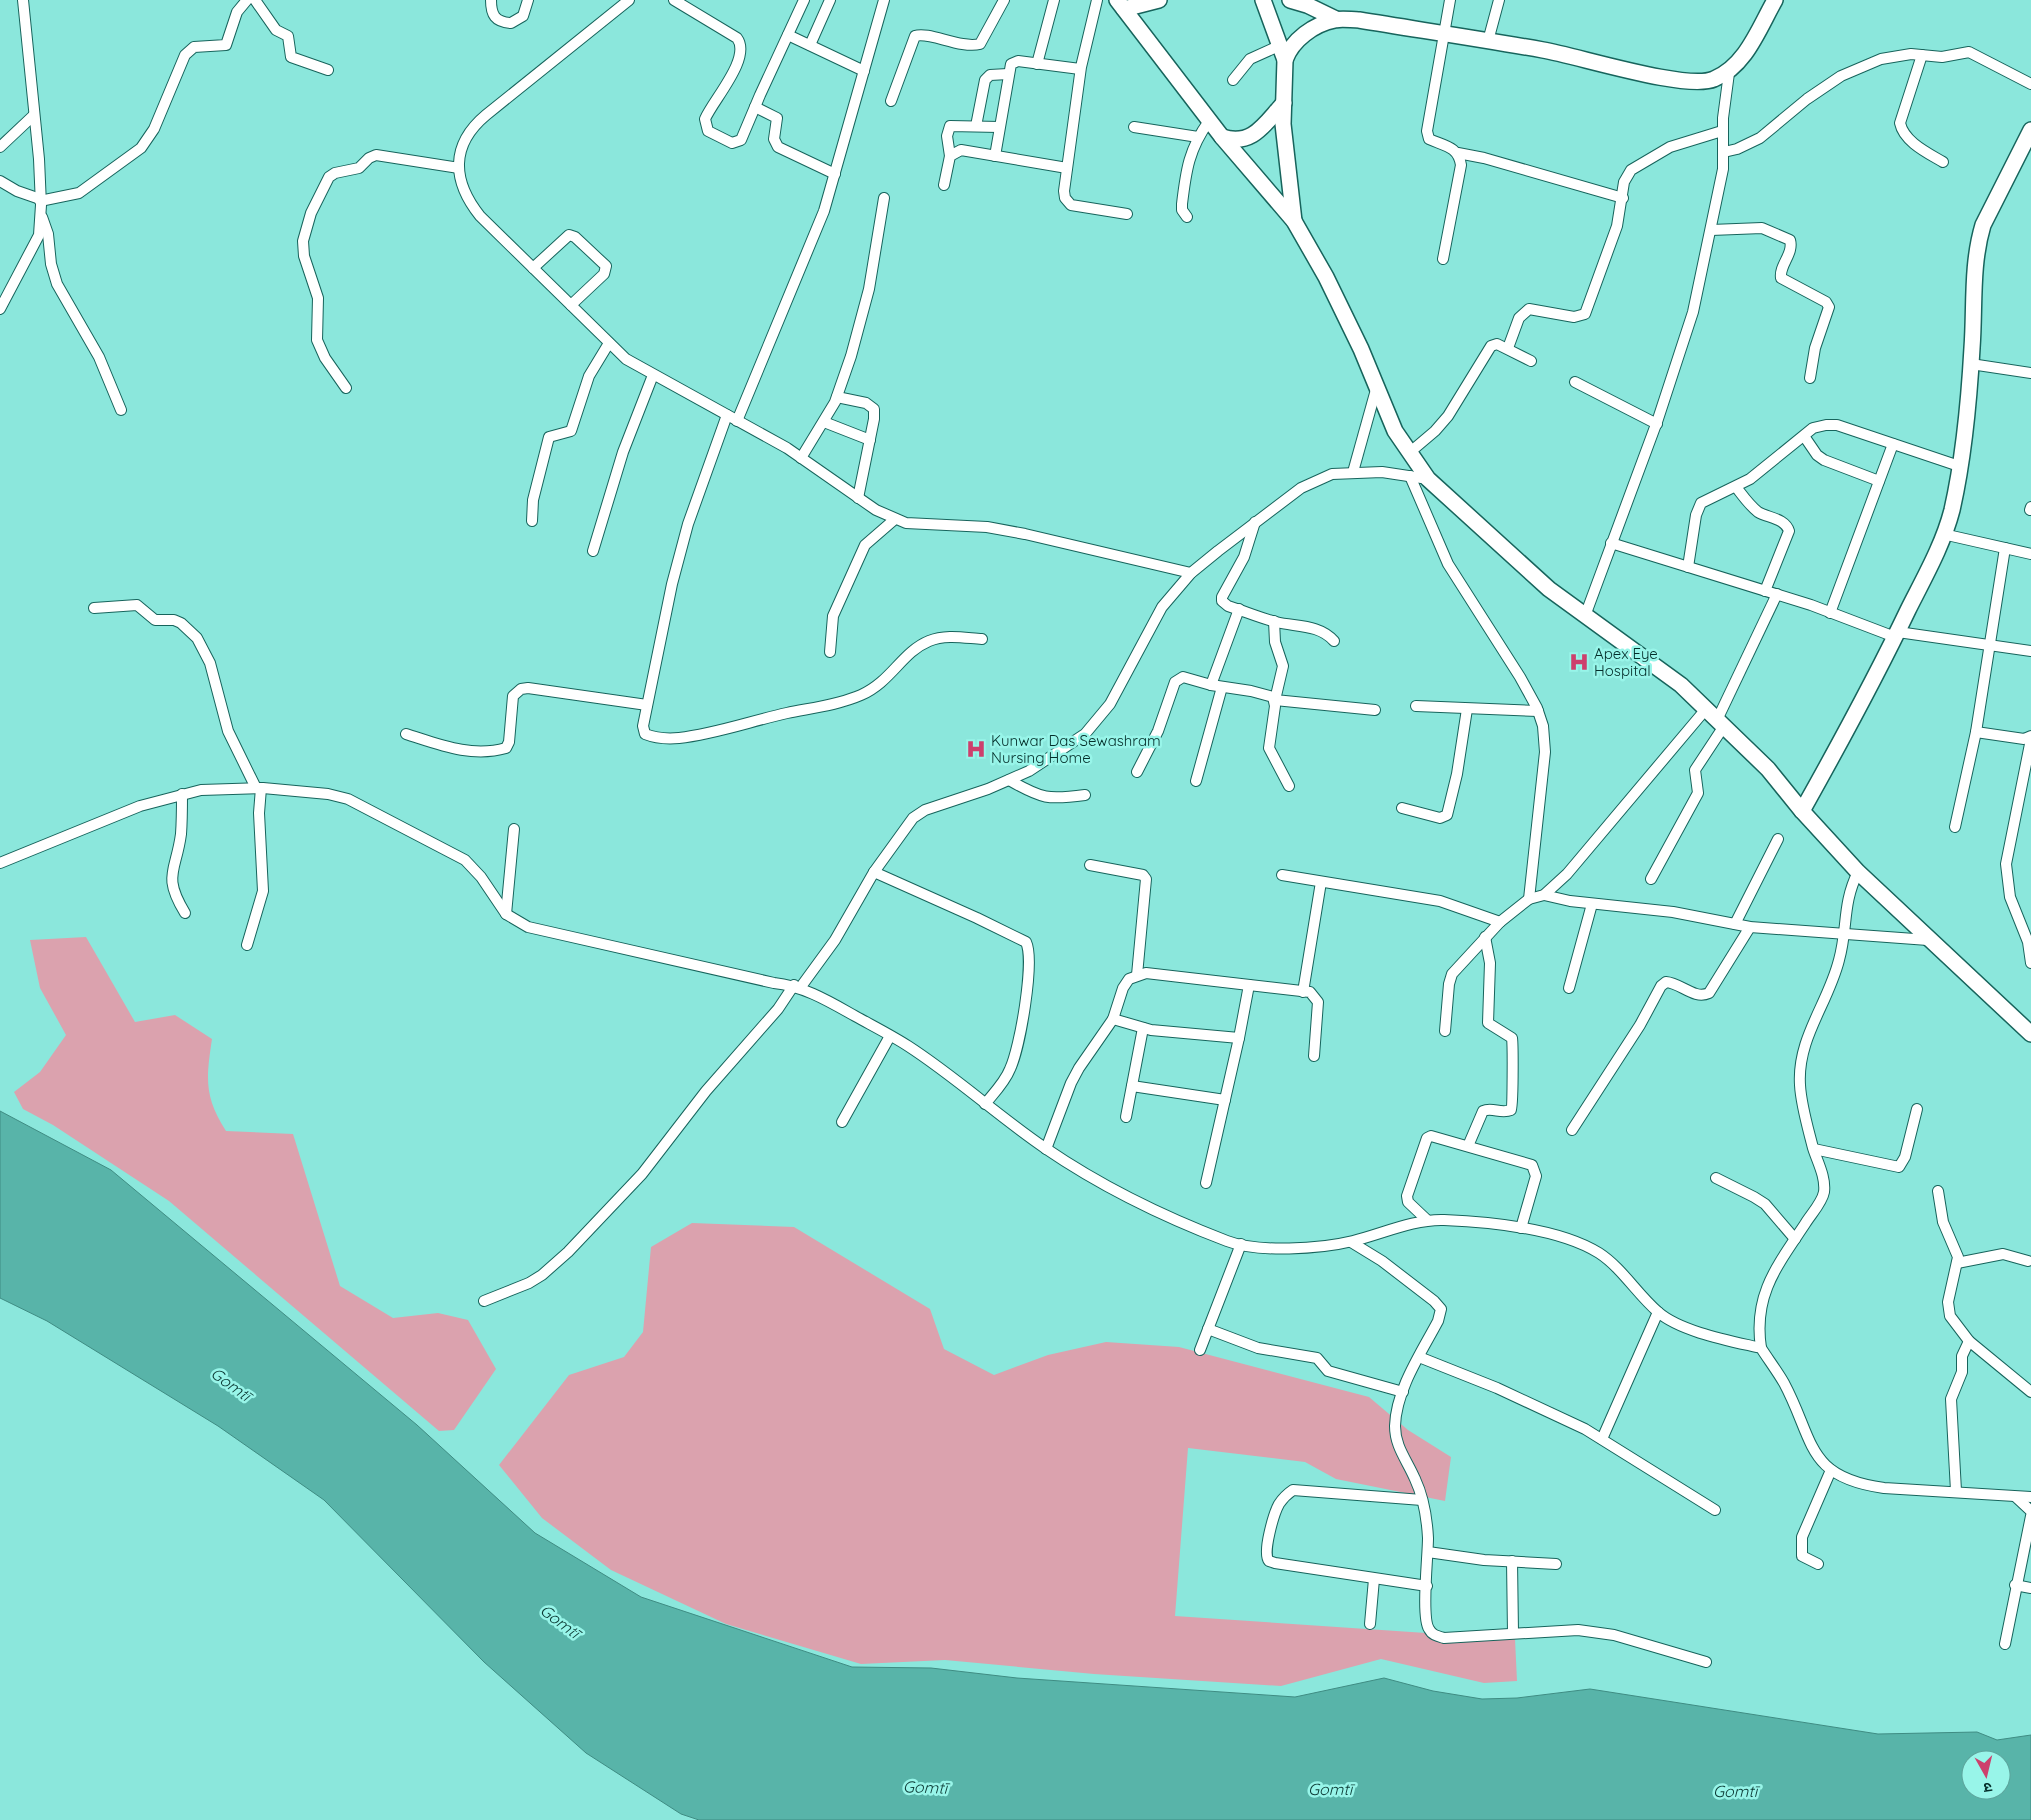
<svg xmlns="http://www.w3.org/2000/svg" width="2031" height="1820" font-family="Quicksand,'Noto Sans Devanagari',sans-serif">
	<rect width="100%" height="100%" fill="#8be7dc"/>
	<g fill="#dba2ae">
		<path d="M86 937 135 1022 175 1015 212 1039C206 1079 204 1096 226 1131L293 1134 340 1286 393 1318 438 1313 468 1320 496 1369 454 1430 439 1431 169 1201 53 1125 23 1109 14 1092 40 1072 66 1035 40 988 30 940Z"/>
		<polygon points="692,1223 794,1227 930,1309 944,1349 994,1375 1048,1355 1106,1342 1179,1347 1369,1397 1408,1430 1451,1457 1445,1501 1336,1479 1305,1462 1188,1448 1175,1616 1515,1639 1517,1681 1484,1683 1381,1659 1281,1686 1094,1674 945,1660 861,1664 726,1624 611,1570 542,1518 499,1465 569,1375 624,1357 643,1332 651,1247"/>
	</g>
	<path fill="#58b4a9" stroke="#3f8c83" fill-rule="evenodd" d="M0 1111 111 1170 417 1425 535 1533 641 1597 852 1667 931 1668 1017 1678 1295 1697 1384 1678 1433 1691 1482 1699 1517 1698 1590 1689 1878 1734 1977 1732 1997 1740 2031 1735V1820H699L681 1814 586 1753 484 1662 324 1500 218 1426 47 1321 0 1298ZM1971 1760H2001V1790H1971Z"/>
	<g fill="none" stroke-linecap="round" stroke-linejoin="round">
		<defs>
			<g id="street">
				<polyline points="255,0 276,30 288,36 291,57 328,70"/>
				<path d="M491 0C491 15 495 22 511 23L523 16 528 0"/>
				<path d="M629 0 486 115C450 145 452 181 480 216L626 359 787 448 876 510 906 523 987 527 1025 534 1191 573"/>
				<path d="M674 0 737 38C752 58 713 100 705 119L708 131 732 143 741 140 760 95 804 0"/>
				<polyline points="1097,0 1081,67 1064,191 1065,198 1071,205 1127,214"/>
				<polyline points="788,35 864,71"/>
				<polyline points="1488,41 1499,0"/>
				<polyline points="810,45 830,0"/>
				<path d="M1922 55 1900 123C1904 142 1928 153 1943 162"/>
				<polyline points="1037,64 1054,0"/>
				<polyline points="1233,80 1250,59 1281,45"/>
				<path d="M891 101 915 36C929 31 960 49 980 44L1004 0"/>
				<polyline points="755,107 777,118 774,139 778,147 835,174"/>
				<polyline points="976,126 985,80 990,75 1008,74"/>
				<polyline points="1134,127 1198,137"/>
				<polyline points="0,147 34,115"/>
				<polyline points="1724,152 1737,149 1760,138 1807,99 1841,76 1881,59 1911,54 1942,57 1969,52 2031,84"/>
				<polyline points="1458,153 1484,158 1623,198"/>
				<polyline points="950,156 947,136 950,126 999,127"/>
				<polyline points="995,156 1011,64 1018,61 1080,69"/>
				<polyline points="0,181 17,191 40,199"/>
				<polyline points="944,185 950,156 961,150 1067,168"/>
				<polyline points="40,201 79,193 141,148 154,129 185,55 194,47 226,45 237,12 247,0"/>
				<polyline points="42,217 48,234 51,264 57,284 99,357 121,410"/>
				<path d="M1187 217 1182 210V204C1186 170 1189 149 1209 121"/>
				<path d="M1711 230 1762 228 1790 240C1794 254 1779 265 1781 278L1826 302 1829 307 1815 348 1810 378"/>
				<path d="M1443 259 1461 165C1458 146 1444 146 1429 139L1427 131 1450 0"/>
				<polyline points="533,268 569,235 575,237 606,266 604,274 571,305"/>
				<polyline points="0,309 39,235 41,205 39,159 23,0"/>
				<polyline points="1508,348 1519,318 1529,309 1574,317 1585,314 1617,226 1624,182 1631,170 1670,147 1722,131"/>
				<polyline points="1971,364 2031,373"/>
				<polyline points="1575,382 1657,424"/>
				<polyline points="346,388 325,358 317,340 318,298 304,256 303,241 311,213 329,177 335,173 359,168 369,158 376,155 459,168"/>
				<polyline points="837,397 866,403 874,409 874,419 858,498"/>
				<path d="M727 415 688 524 672 584 643 726 645 734C655 738 668 739 679 738 715 734 751 721 787 713 811 708 838 705 861 695 891 682 902 652 929 641 946 634 965 638 982 639"/>
				<polyline points="737,421 824,211 884,0"/>
				<polyline points="824,422 870,440"/>
				<polyline points="1804,436 1817,455 1824,460 1879,481"/>
				<polyline points="1409,453 1435,431 1448,416 1491,346 1497,344 1531,361"/>
				<polyline points="801,458 835,402 851,356 869,289 884,198"/>
				<polyline points="1353,472 1377,386"/>
				<polyline points="1410,476 1448,564 1520,677 1537,708 1543,726 1545,752 1529,899"/>
				<path d="M1736 487C1743 496 1749 505 1758 512 1768 518 1785 518 1789 531L1765 591"/>
				<polyline points="2030,510 2031,507"/>
				<polyline points="532,521 533,500 549,437 571,431 589,376 609,343"/>
				<path d="M1255 522 1244 557 1222 597V601L1228 606C1244 611 1260 618 1276 622 1296 627 1319 624 1334 641"/>
				<polyline points="1943,534 2031,554"/>
				<polyline points="1611,543 1811,605 1895,637"/>
				<polyline points="593,551 623,452 653,375"/>
				<polyline points="1688,567 1696,515 1701,503 1750,479 1813,428 1826,425 1837,425 1959,466"/>
				<polyline points="94,608 137,605 155,620 174,620 181,623 197,638 210,663 228,731 256,788"/>
				<polyline points="1830,613 1893,444"/>
				<polyline points="1585,616 1658,419 1693,312 1723,169 1723,118 1729,73"/>
				<polyline points="1274,621 1275,642 1283,666 1275,700 1375,710"/>
				<polyline points="1898,632 2031,651"/>
				<polyline points="830,652 833,616 865,545 895,519"/>
				<polyline points="1211,685 1239,609"/>
				<polyline points="1416,706 1538,711"/>
				<polyline points="1717,720 1777,594"/>
				<polyline points="1976,732 2024,739 2031,736"/>
				<path d="M406 734C438 744 471 758 506 748L509 742 513 696 521 689 528 688 647 705"/>
				<polyline points="2031,739 2006,864 2010,897 2028,942 2031,963"/>
				<polyline points="1137,772 1158,731 1175,682 1183,677 1211,685 1251,691 1273,697 1275,706 1269,748 1289,786"/>
				<path d="M1009 780C1042 799 1048 800 1085 795"/>
				<polyline points="1196,781 1222,687"/>
				<path d="M182 794C182 807 182 821 181 834 176 872 162 875 185 913"/>
				<polyline points="1402,808 1440,818 1447,815 1457,774 1467,709"/>
				<polyline points="1955,827 1976,732 2005,548"/>
				<path d="M0 863 140 806 201 790 263 788 328 794 348 799 465 860 481 877 506 914 528 927 774 983C804 986 830 1002 855 1016 873 1026 891 1035 908 1046 956 1077 998 1116 1045 1148 1102 1187 1164 1217 1227 1241 1258 1253 1320 1249 1353 1241 1382 1234 1413 1219 1444 1220 1491 1222 1559 1228 1599 1253 1622 1268 1637 1294 1658 1312 1681 1332 1731 1341 1761 1348 1768 1359 1777 1371 1784 1383 1815 1441 1805 1477 1884 1488L2031 1497"/>
				<polyline points="1090,865 1143,875 1146,879 1137,975"/>
				<path d="M874 872 977 918 1026 942C1035 961 1020 1048 1010 1069 1005 1082 994 1093 985 1104"/>
				<polyline points="1282,875 1440,901 1500,922"/>
				<polyline points="1651,879 1698,793 1695,770 1724,726"/>
				<polyline points="1544,895 1570,901 1673,912 1750,927 1928,940"/>
				<polyline points="506,914 514,829"/>
				<polyline points="1735,924 1778,839"/>
				<polyline points="247,945 263,891 259,813 261,788"/>
				<polyline points="800,988 835,940 874,872 913,818 925,810 988,789 1029,771 1085,734 1110,704 1162,607 1191,573 1218,551 1301,488 1332,474 1382,472 1428,479"/>
				<polyline points="1569,988 1592,904"/>
				<polyline points="1303,992 1321,882"/>
				<polyline points="1113,1019 1151,1030 1239,1038"/>
				<polyline points="1445,1031 1449,984 1452,974 1500,922 1529,899 1544,895 1567,874 1706,709"/>
				<polyline points="1132,1086 1225,1100"/>
				<polyline points="1126,1117 1143,1028"/>
				<polyline points="842,1122 890,1036"/>
				<path d="M1572 1130 1640 1025 1661 986 1666 982C1681 983 1694 1000 1709 993L1750 927"/>
				<path d="M1468 1146 1483 1111C1492 1107 1501 1114 1511 1110 1513 1107 1513 1045 1512 1038L1488 1023 1490 963 1485 937"/>
				<polyline points="1046,1149 1071,1083 1079,1068 1113,1019 1123,988 1129,979 1146,973 1310,992 1318,1002 1314,1056"/>
				<polyline points="1814,1149 1899,1167 1905,1157 1917,1109"/>
				<polyline points="1716,1178 1754,1197 1765,1204 1795,1239"/>
				<polyline points="1206,1183 1239,1038 1249,985"/>
				<polyline points="1938,1191 1943,1222 1958,1257 1948,1302 1950,1316 1969,1341 2031,1392"/>
				<polyline points="1427,1220 1408,1202 1407,1196 1427,1138 1431,1136 1532,1165 1536,1176 1521,1228"/>
				<path d="M1351 1242 1382 1261 1434 1301 1441 1309 1438 1321C1421 1353 1396 1390 1395 1426 1395 1447 1407 1460 1415 1479 1423 1496 1427 1519 1428 1538 1428 1557 1421 1617 1429 1629 1432 1635 1437 1636 1444 1638L1578 1630 1614 1635 1706 1662"/>
				<polyline points="1957,1263 2003,1254 2028,1261"/>
				<polyline points="484,1301 529,1283 542,1275 568,1252 642,1174 706,1091 778,1009 794,985"/>
				<polyline points="1208,1329 1258,1348 1317,1358 1328,1371 1403,1392"/>
				<path d="M1761 1348C1753 1295 1777 1266 1805 1224 1811 1214 1822 1203 1824 1192 1826 1177 1817 1161 1813 1148 1808 1128 1801 1105 1800 1085 1797 1038 1828 1004 1839 960 1848 928 1842 904 1858 872"/>
				<polyline points="1200,1350 1241,1244"/>
				<polyline points="1419,1357 1497,1388 1585,1429 1715,1510"/>
				<polyline points="1602,1439 1658,1312"/>
				<polyline points="1956,1491 1951,1399 1962,1372 1962,1356 1969,1341"/>
				<polyline points="2016,1497 2031,1511"/>
				<path d="M1422 1500 1293 1490C1287 1494 1283 1498 1279 1504 1274 1513 1262 1553 1269 1561L1275 1563 1427 1586"/>
				<polyline points="1428,1552 1484,1560 1556,1564"/>
				<polyline points="1512,1561 1513,1633"/>
				<polyline points="1818,1564 1802,1556 1802,1537 1831,1470"/>
				<polyline points="2015,1585 2031,1588"/>
				<polyline points="1370,1624 1374,1579"/>
				<polyline points="2005,1644 2031,1516"/>
			</g>
			<g id="secondary">
				<polyline points="1117,0 1222,137 1294,221 1326,277 1361,349 1395,431 1428,479 1549,589 1681,685 1768,769 1802,811 1858,872 2031,1034"/>
				<polyline points="1263,0 1285,60 1283,124 1294,221"/>
				<polyline points="1290,0 1307,5 1336,19"/>
				<polyline points="1124,9 1159,0"/>
				<path d="M1285 60C1292 40 1314 24 1335 20 1342 18 1351 20 1359 20 1420 30 1481 39 1543 50 1578 56 1687 91 1714 79 1746 66 1759 28 1775 0"/>
				<path d="M1222 137C1253 147 1265 123 1284 103"/>
				<path d="M1802 811C1839 745 1875 679 1908 610 1924 578 1943 545 1952 510 1964 457 1969 402 1972 348 1975 307 1971 265 1983 225L2031 130"/>
			</g>
		</defs>
		<use href="#street" stroke="#17645c" stroke-width="12"/>
		<use href="#secondary" stroke="#17645c" stroke-width="18"/>
		<use href="#street" stroke="#fff" stroke-width="10"/>
		<use href="#secondary" stroke="#fff" stroke-width="15"/>
	</g>
	<defs>
		<symbol id="hospital-bare" viewBox="-9 -9 18 18"><path d="M-5-5h3v3.5h4V-5h3V5h-3V1.5h-4V5h-3Z" fill="#cd406d" stroke="#98f5e9" stroke-width="2.5" paint-order="stroke"/></symbol>
	</defs>
	<g fill-rule="evenodd">
		<use href="#hospital-bare" x="1565" y="648" width="28" height="28"/>
		<use href="#hospital-bare" x="962" y="735" width="28" height="28"/>
	</g>
	<g text-anchor="middle" dominant-baseline="central" stroke-width="5" stroke-linejoin="round" paint-order="stroke">
		<g font-size="15" fill="#042e2a" stroke="#98f5e9" text-anchor="start">
			<text x="1594" y="653">Apex Eye<tspan x="1594" dy="17">Hospital</tspan></text>
			<text x="991" y="740">Kunwar Das Sewashram<tspan x="991" dy="17">Nursing Home</tspan></text>
		</g>
		<g font-size="16" font-style="italic" fill="#0b3833" stroke="#98f5e9">
			<text transform="translate(231 1384) rotate(36)">Gomtī</text>
			<text transform="translate(560 1621) rotate(37)">Gomtī</text>
			<text transform="translate(925 1787) rotate(2)">Gomtī</text>
			<text x="1330" y="1789">Gomtī</text>
			<text x="1735" y="1791">Gomtī</text>
		</g>
	</g>
	<g transform="translate(1986 1775) rotate(172)"><circle r="24" fill="#98f5e9" stroke="#5da59d"/>
	<path d="M0-4L9 19L0 12L-9 19Z" fill="#cd406d"/>
	<text y="-8" font-size="14" font-weight="bold" text-anchor="middle" fill="#042e2a">उ</text>
	</g>
</svg>
